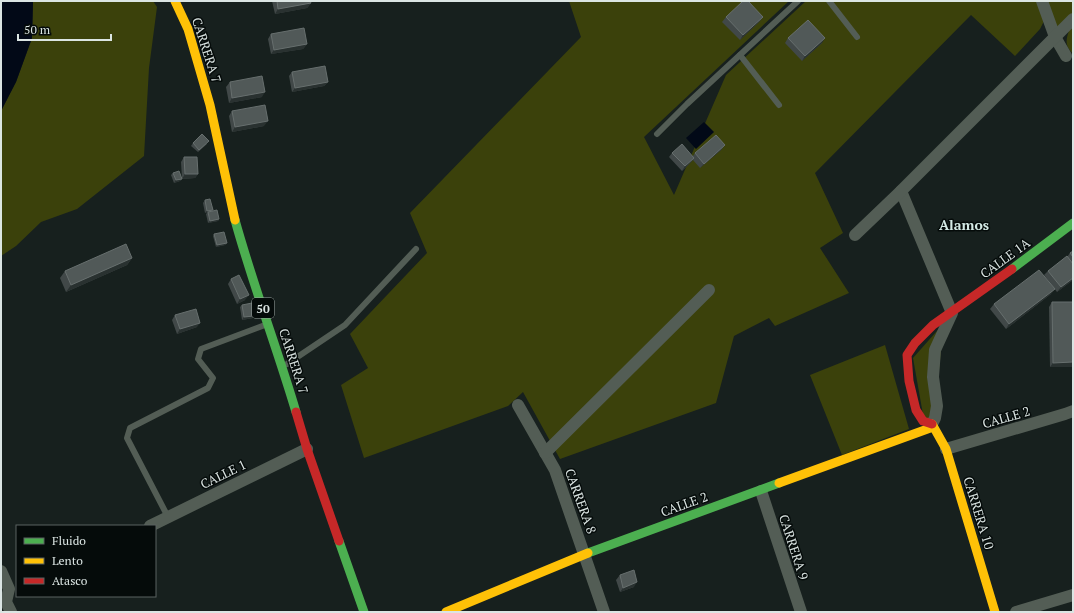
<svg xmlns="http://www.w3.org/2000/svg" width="1074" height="613" font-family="'PT Serif',serif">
	<rect width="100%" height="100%" fill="#17201e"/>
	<g fill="#3b410b">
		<polygon points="33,1 153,1 157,7 149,68 144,156 77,209 41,222 16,246 1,256 1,111 16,82 32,38"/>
		<polygon points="569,1 789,1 644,137 674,195 726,75 806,1 1038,1 1045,19 1040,29 1015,56 971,15 815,173 843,233 820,248 849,293 775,326 769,318 734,336 716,403 560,459 523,392 508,406 364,458 341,385 368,368 350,334 427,253 410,213 581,37"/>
		<polygon points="1047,1 1073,1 1073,13 1057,30"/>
		<path d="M1073 27V54C1064 45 1066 39 1070 28Z"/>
		<polygon points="944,323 934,417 924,420 913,358"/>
		<polygon points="885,345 909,429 842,455 810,375"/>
	</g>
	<g fill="#020917">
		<polygon points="1,1 33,1 32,38 16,82 1,111"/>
		<polygon points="704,122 714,132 696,149 686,138"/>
	</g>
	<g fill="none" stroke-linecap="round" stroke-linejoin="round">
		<g stroke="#535d55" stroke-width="6">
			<polyline points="829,1 857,37"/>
			<polyline points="740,55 779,105"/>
			<polyline points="657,134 687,104 798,1"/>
			<polyline points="287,364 345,325 416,249"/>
			<polyline points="168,517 127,438 130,428 208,388 213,378 198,359 201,349 265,325"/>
		</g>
		<g stroke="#535d55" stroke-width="12">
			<polyline points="1042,1 1055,37 1066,56"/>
			<polyline points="901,191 952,313 935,350 933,377 937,406 935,418 932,424"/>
			<polyline points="855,235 901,191 1073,19"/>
			<polyline points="518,405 555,470 604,612"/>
			<polyline points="946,449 1065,414 1073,411"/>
			<polyline points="545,453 709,290"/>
			<polyline points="761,491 801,612"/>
			<polyline points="150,526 307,449"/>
			<polyline points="1,571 9,589 6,602 11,612"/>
			<polyline points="1016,612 1073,595"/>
		</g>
		<g stroke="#4caf50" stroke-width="9">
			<path d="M235 220C253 285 277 348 296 412"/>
			<polyline points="1012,269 1073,223"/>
			<polyline points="339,541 364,612"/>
			<polyline points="588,553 779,483"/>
		</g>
		<g stroke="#ffc107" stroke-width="9">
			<polyline points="175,1 188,29 210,105 235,220"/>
			<polyline points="932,424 946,449 995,612"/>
			<polyline points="779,483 933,427"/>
			<polyline points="446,612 588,553"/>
		</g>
		<g stroke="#c62828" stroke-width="9">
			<polyline points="296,412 307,449 339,541"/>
			<polyline points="932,424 923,421 916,410 909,381 907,355 915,343 933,325 1012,269"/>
		</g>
	</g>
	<g fill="#414848">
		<polygon points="272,1 310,1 311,3 307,8 275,14"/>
		<polygon points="726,17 763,17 759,22 740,40 722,22"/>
		<polygon points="271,34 307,44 303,49 271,54 268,39"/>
		<polygon points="788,38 822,43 802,61 785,43"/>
		<polygon points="292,72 328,82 324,86 292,92 289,76"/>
		<polygon points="230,82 262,97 229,103 226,87"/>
		<polygon points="232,111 264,126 232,132 229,116"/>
		<polygon points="193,143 207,144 198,152 191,146"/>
		<polygon points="725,145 721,150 700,168 693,160 682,171 669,157 672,153 693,156 695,153"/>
		<polygon points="184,157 198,174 195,178 182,179 180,181 174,183 171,175 173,173 182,178 181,162"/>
		<polygon points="205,200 212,211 219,219 218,221 208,223 206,214 207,213 205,213 203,203"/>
		<polygon points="214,234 227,243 225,245 216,247 213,236"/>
		<polygon points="1073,251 1073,280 1057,292 1044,275 1048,271 1067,257 1070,253"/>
		<polygon points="132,258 127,265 66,292 60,278 65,271"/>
		<polygon points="231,279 245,300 237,304 228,284"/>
		<polygon points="1051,294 1006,329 990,309 994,304"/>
		<polygon points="1052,302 1073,367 1050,367 1049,307"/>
		<polygon points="242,305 254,316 253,318 242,320 240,307"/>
		<polygon points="175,315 197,327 177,334 172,320"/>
		<polygon points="620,575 634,587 620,592 616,580"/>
	</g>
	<g fill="#293130">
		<polygon points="311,3 307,8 275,14 278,9"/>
		<polygon points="763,17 759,22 740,40 743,35"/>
		<polygon points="825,38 822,43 802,61 805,56"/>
		<polygon points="307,44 303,49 271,54 274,50"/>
		<polygon points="328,82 324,86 292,92 295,88"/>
		<polygon points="265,92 262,97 229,103 232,98"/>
		<polygon points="268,121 264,126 232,132 235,127"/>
		<polygon points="725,145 721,150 700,168 704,164"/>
		<polygon points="694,158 691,162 682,171 685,166"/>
		<polygon points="185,174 198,174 195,178 182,179"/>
		<polygon points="182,179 180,181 174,183 176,180"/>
		<polygon points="213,210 211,212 208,212 207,213 205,213 207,211"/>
		<polygon points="219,219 218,221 208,223 210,221"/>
		<polygon points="227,243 225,245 216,247 217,245"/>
		<polygon points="132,258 127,265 66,292 71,285"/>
		<polygon points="1073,278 1073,280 1057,292 1061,287"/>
		<polygon points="1055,289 1051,294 1006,329 1009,324"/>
		<polygon points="249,295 245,300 237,304 240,299"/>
		<polygon points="254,316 253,318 242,320 244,317"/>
		<polygon points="200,323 197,327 177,334 180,329"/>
		<polygon points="1073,362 1073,367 1050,367 1053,363"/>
		<polygon points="637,582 634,587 620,592 623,588"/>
	</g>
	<g fill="#515958" stroke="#676f6e">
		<polygon points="277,1 310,1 311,3 278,9"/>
		<polygon points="743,1 748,1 763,17 743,35 726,17"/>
		<polygon points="808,20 825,38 805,56 788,38"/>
		<polygon points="304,28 307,44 274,50 271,34"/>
		<polygon points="325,66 328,82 295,88 292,72"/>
		<polygon points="262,76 265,92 232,98 230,82"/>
		<polygon points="265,105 268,121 235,127 232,111"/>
		<polygon points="202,134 209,141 199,150 193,143"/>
		<polygon points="716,135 725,145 704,164 695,153"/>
		<polygon points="682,144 694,158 685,166 672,153"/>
		<polygon points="184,157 197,157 198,174 185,174"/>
		<polygon points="179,171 182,179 176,180 173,173"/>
		<polygon points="210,199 213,210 207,211 205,200"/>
		<polygon points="217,210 219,219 210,221 208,212"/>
		<polygon points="224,232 227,243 217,245 214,234"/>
		<polygon points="126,244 132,258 71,285 65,271"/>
		<polygon points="1073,251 1073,257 1070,253"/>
		<polygon points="1067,256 1073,264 1073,278 1061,287 1048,271"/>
		<polygon points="1039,270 1055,289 1009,324 994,304"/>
		<polygon points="239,275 249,295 240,299 231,279"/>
		<polygon points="1052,302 1073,302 1073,362 1053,363"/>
		<polygon points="252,303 254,316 244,317 242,305"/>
		<polygon points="196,309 200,323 180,329 175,315"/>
		<polygon points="634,570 637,582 623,588 620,575"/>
	</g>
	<g text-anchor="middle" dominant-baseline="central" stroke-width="3" stroke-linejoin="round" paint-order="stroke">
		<rect fill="#050b0a" stroke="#9ba4a2" stroke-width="1" x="252" y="298" width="22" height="20" rx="3"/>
		<g font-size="12" font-weight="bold" fill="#dbe5e3">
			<text x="263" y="308">50</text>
		</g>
		<g font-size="13" fill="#dbe5e3" stroke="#050b0a">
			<text transform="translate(207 50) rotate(72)">CARRERA 7</text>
			<text transform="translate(1005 258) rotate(-36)">CALLE 1A</text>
			<text transform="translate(294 361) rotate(72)">CARRERA 7</text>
			<text transform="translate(1006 417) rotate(-16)">CALLE 2</text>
			<text transform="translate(223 474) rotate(-26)">CALLE 1</text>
			<text transform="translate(581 501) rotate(70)">CARRERA 8</text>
			<text transform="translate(684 504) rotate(-20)">CALLE 2</text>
			<text transform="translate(979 513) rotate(73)">CARRERA 10</text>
			<text transform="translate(794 547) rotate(72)">CARRERA 9</text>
		</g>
		<g font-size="14" font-weight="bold" fill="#d4eae5" stroke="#050b0a">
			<text x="964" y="224">Alamos</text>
		</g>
	</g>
	<rect width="1074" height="613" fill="none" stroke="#dbe5e3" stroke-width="4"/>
	<rect x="16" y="525" width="140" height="72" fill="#050b0a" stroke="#5b6261"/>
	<rect x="24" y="538" width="20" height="6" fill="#4caf50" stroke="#5b6261"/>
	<text x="52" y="545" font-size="12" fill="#dbe5e3">Fluido</text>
	<rect x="24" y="558" width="20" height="6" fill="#ffc107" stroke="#5b6261"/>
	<text x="52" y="565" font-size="12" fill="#dbe5e3">Lento</text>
	<rect x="24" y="578" width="20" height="6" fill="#c62828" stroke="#5b6261"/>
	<text x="52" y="585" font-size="12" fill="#dbe5e3">Atasco</text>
	<path d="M18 34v6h93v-6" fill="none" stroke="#dbe5e3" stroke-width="2"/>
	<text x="24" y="34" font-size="12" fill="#dbe5e3" stroke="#050b0a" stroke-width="3" paint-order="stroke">50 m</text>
</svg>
